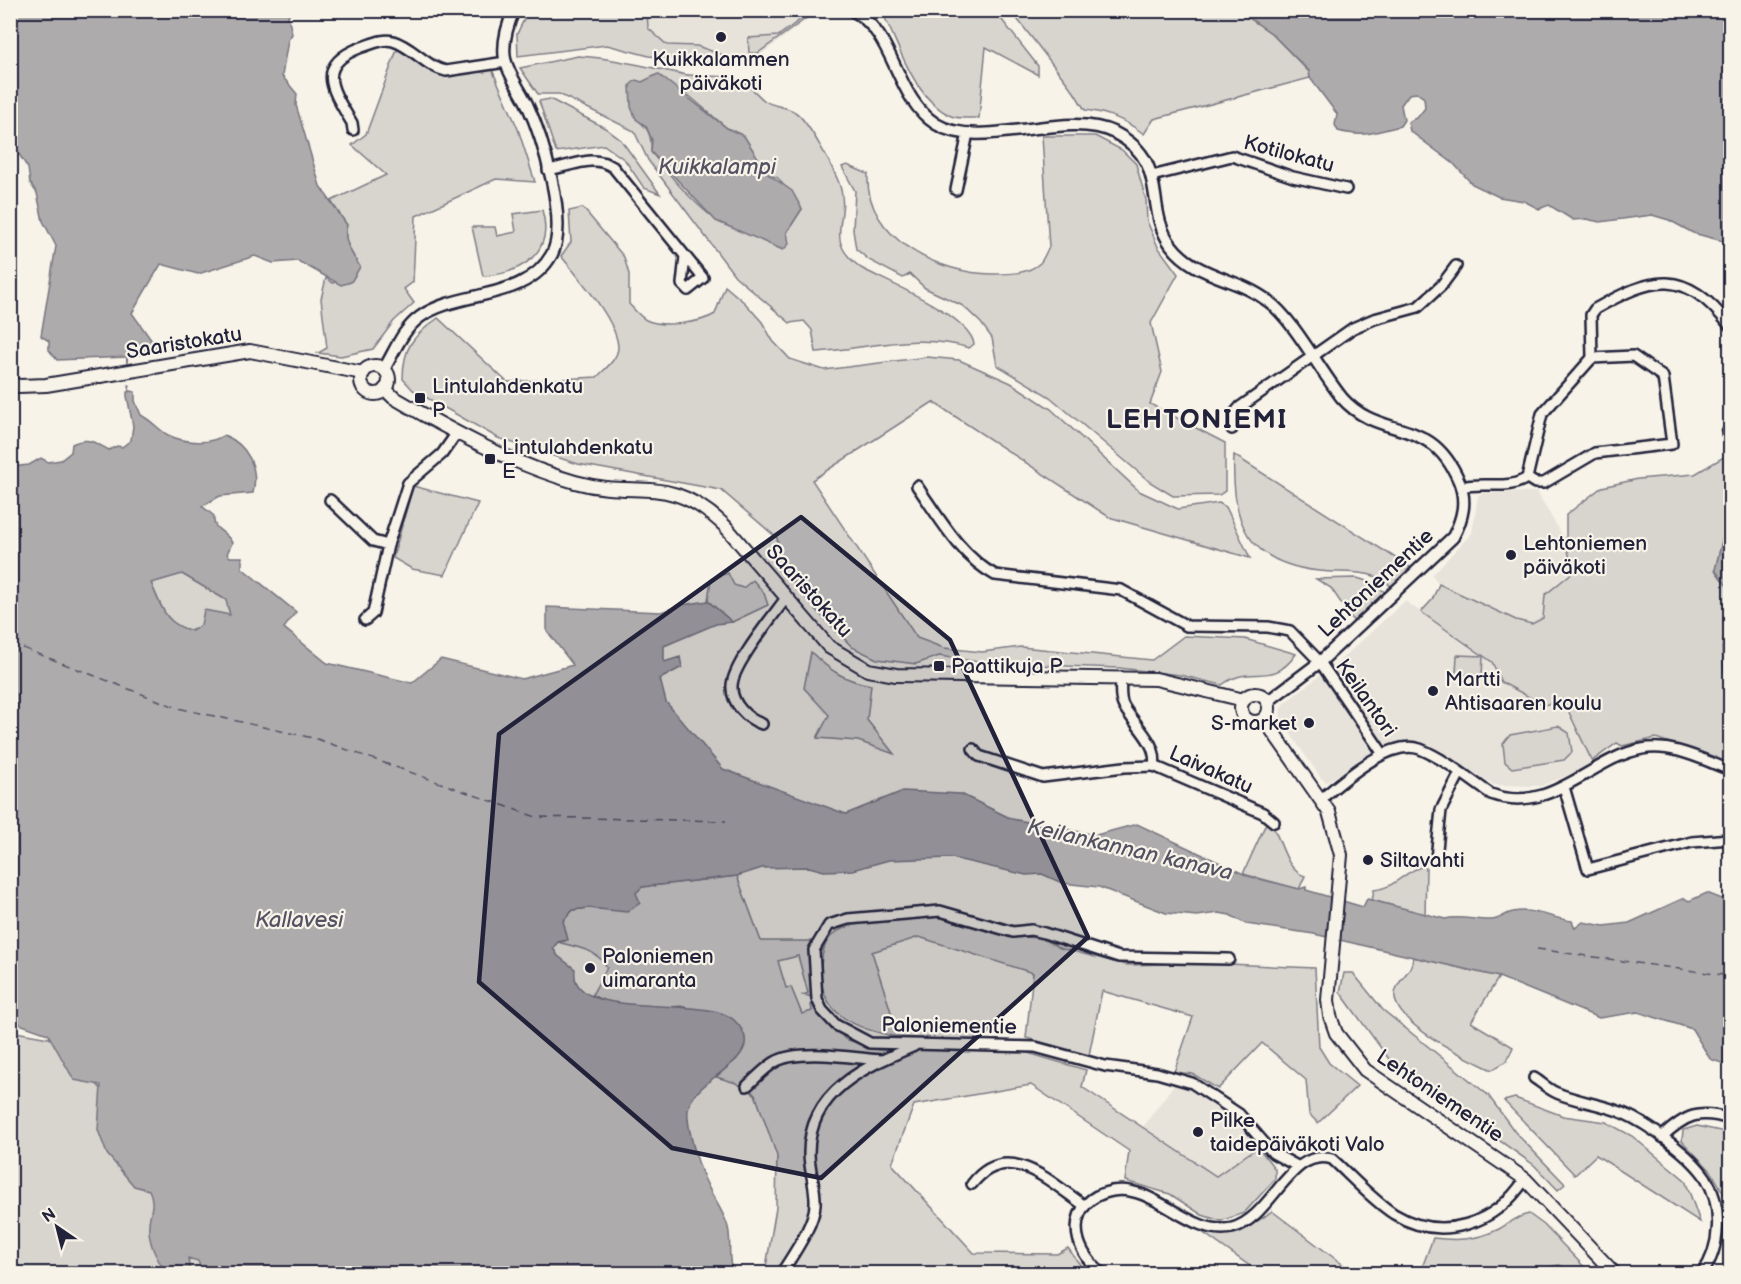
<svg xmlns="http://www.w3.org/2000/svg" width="1741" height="1284" font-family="'Balsamiq Sans',sans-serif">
	<rect width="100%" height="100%" fill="#f7f3e8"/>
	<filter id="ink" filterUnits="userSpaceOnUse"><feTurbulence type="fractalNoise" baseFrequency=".0167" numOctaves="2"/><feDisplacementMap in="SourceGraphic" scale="12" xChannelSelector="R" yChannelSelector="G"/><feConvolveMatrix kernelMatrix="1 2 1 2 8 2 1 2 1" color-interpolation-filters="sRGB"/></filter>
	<g filter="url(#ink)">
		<g fill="#e7e3db">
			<polygon points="647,11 819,11 752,61 743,62 697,46 667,45 648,28"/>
			<polygon points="1537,492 1566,542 1573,572 1545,595 1543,618 1532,624 1516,620 1439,584 1432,575 1472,533 1478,496 1482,493"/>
			<polygon points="1405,601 1492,662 1501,682 1563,699 1566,710 1592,761 1580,770 1541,786 1494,785 1422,742 1404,741 1385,745 1336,673 1335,665"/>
			<polygon points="1322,674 1375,750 1327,782 1321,778 1281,720 1280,712 1283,704"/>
			<polygon points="1175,1083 1190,1085 1219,1106 1251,1136 1258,1147 1216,1176 1143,1127"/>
		</g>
		<g fill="#d8d5cf" stroke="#7d7c85" stroke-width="1.5" fill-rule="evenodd">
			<path d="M1219 10 1239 11 1271 33 1309 72 1310 78 1154 119 1144 134C1125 120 1109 113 1085 110L1074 92 1011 11Z"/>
			<polygon points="528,11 647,11 648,28 667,45 697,46 743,62 721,64 649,56 607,45 518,56 517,34"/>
			<polygon points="808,11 816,11 758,53 749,53 748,38 778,36 809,13"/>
			<path d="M884 11H995L1038 66V75L986 47 979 118C971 118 959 119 951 116 914 98 901 50 884 16Z"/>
			<path d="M398 47 437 73 449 74 491 67 518 129 535 182 496 179 416 216 413 282 404 289 414 303 394 321 373 349 341 356 318 353 327 348 321 299 326 278 333 283 360 267C352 254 342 240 347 225L331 201 386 175 352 145 366 134Z"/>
			<path d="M578 56C613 58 648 67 682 74 701 78 722 73 741 81 750 85 757 95 765 101 774 107 787 106 795 112 808 120 835 171 840 186 851 221 821 238 861 268 887 282 969 315 974 344L969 348C919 332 867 349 816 352L812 330 804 321 790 323 735 276 648 160 634 131 559 94H538L520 68ZM642 82 687 94 727 128 744 136 768 174 778 178 802 209 787 232C770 231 751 231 734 228 707 222 669 174 651 152 652 137 649 128 636 119Z"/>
			<polygon points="550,99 605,128 621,140 660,194 644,188 625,160 604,145 556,152 539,101"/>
			<path d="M1042 136H1095L1122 150 1136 164 1146 200 1147 221 1158 247 1178 274 1151 323 1162 372 1150 404 1225 443V491L1219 495 1173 496 1150 482 1050 397 997 365 992 338 981 323 963 306 925 288 910 274 903 278 869 260 856 249 853 230 855 191 842 167 847 165 868 174C864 238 940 275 995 274 1010 274 1028 274 1040 263 1043 260 1046 252 1049 247Z"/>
			<path d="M583 208 624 257 629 274V304C633 308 640 317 646 320 662 328 701 323 715 314L725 286 745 303 762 322 773 341 790 359 824 370 927 357 959 360 1011 383 1051 409 1139 491 1178 509 1219 503 1226 507 1250 558 1109 517 933 402 812 480 917 638 944 648 982 652 1021 647 1152 660 1184 636 1245 639 1296 654C1271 690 1252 662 1222 685L1180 675 1119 668 985 663 939 656 916 664 877 659 852 647 815 609 781 567 777 538 721 490 578 464 498 438 413 390 403 379C403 347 413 336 438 318L507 382 597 377C605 369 618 359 618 347 617 320 578 277 561 256L571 242 569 211Z"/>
			<path d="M542 210C555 253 521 274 483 276L472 227H495L497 236 516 232 513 214Z"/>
			<path d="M1234 455 1413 569 1393 588C1372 567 1346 574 1319 571 1246 563 1231 522 1234 455Z"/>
			<polygon points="1727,455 1730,456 1730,530 1723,537 1715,570 1730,590 1730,611 1722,648 1724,672 1730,673 1730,764 1656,738 1622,746 1617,743 1592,761 1563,700 1544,705 1501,682 1492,662 1421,612 1432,600 1439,584 1516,620 1532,624 1543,618 1545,595 1573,572 1566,542 1566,515 1602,487 1638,479 1695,474"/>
			<polygon points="413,486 478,503 445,575 412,569 393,558"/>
			<polygon points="728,573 734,585 743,588 753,580 764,593 768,605 732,622 708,601 711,579"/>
			<path d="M182 574 226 600 230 615C221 618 197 630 191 630 167 630 159 600 151 583Z"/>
			<polygon points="1357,578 1370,582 1385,592 1354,622 1331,588 1316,579"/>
			<path d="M811 652C829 670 845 681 871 685L867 720 894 754 858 741 817 738 829 715 804 688Z"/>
			<polygon points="1457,655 1483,656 1482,676 1456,674"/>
			<polygon points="1558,726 1569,733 1572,752 1564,760 1512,768 1505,762 1503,744 1510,735"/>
			<path d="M1268 819C1282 836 1283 869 1305 876L1299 889 1243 874Z"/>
			<path d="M1424 866 1426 868 1425 915 1372 900 1374 890C1394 889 1405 870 1424 866Z"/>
			<path d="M737 876 761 941H812L813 997 803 995 808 993 798 956 778 961 786 988 791 987 802 1014 812 1011 811 1005 815 1004 845 1039 879 1050 1014 1049 1086 1070 1082 1087 1216 1176 1258 1147 1275 1169V1179L1244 1213 1221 1221 1202 1215 1170 1194 1125 1181 1129 1151 1031 1085 914 1105 892 1164 974 1253 1057 1254 1068 1248 1086 1273H765L776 1208 777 1156 755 1094 736 1083 716 1077 737 1059 685 1006C657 1008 617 1010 592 995L607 967C595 948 578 948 558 942L565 941 563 921 573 910 589 908 627 911 635 893 642 887Z"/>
			<path d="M939 917 1005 936 1041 938 1060 948 1126 965 1205 963 1315 968 1319 1047 1329 1063 1357 1086 1318 1123 1309 1114 1306 1080 1262 1043 1218 1089 1193 1074 1174 1072 1193 1017 1102 991 1089 1055 1026 1038 1033 973 919 937 872 952 899 1037C858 1030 817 1015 821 966 822 953 824 941 835 933 855 918 913 919 939 917Z"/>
			<path d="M1413 957 1499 977 1471 1022 1513 1047 1507 1061 1492 1070C1469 1059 1392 1024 1395 994 1396 980 1413 972 1413 957Z"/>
			<polygon points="1344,973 1353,973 1383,1010 1488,1095 1515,1132 1565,1184 1558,1190 1534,1165 1394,1066 1340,992"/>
			<polygon points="10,1031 54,1039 121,1110 247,1273 11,1273"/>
			<polygon points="1515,1098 1563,1116 1606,1122 1632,1136 1685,1180 1700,1222 1596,1155 1575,1175 1504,1101"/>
			<polygon points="1697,1126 1730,1133 1730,1205 1711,1171 1682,1141 1683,1130"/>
			<path d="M1272 1211 1354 1273H1251L1254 1269 1195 1227C1225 1235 1248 1231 1272 1211Z"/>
			<path d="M1529 1214 1544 1225 1590 1273H1580L1559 1265 1519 1273H1420L1433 1238C1457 1241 1477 1240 1499 1229 1510 1223 1517 1216 1529 1214Z"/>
		</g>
		<g fill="#aeabad" stroke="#76747f" stroke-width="1.5" fill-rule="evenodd">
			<path d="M10 11H291L288 16 292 34 288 40 282 76 297 94 296 105 320 186 347 225C342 240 352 254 360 267L351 282 341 285 298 261 273 263 255 256 198 274 161 264 132 313 159 351 127 357 57 360 49 350V341L41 336 56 246 43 221 37 193 30 183 28 168 11 142Z"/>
			<path d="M1239 11H1730V243L1693 233 1669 220 1652 215 1600 222 1586 219 1573 220 1549 205 1539 209 1524 201 1499 197 1472 184 1454 164 1410 131 1408 122 1418 117 1425 108 1424 98 1417 93 1409 94 1401 105 1404 120 1400 126C1375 132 1365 138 1338 131L1335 125 1337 114 1310 78 1309 71 1271 33Z"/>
			<polygon points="658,74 727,128 744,136 768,174 792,191 802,209 787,232 789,244 783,250 716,221 651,152 652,140 646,126 636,119 631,107 630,85 636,80 642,82"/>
			<path d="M131 391 135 392V401L141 415C152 421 159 430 168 435 184 443 210 445 224 435 248 445 259 468 253 493L220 496 202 506 214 516C212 532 227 530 232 543L227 554 230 557H242V568L296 612 284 628 327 663 412 683 441 659 522 679 573 665 547 631V607L661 612 681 605 708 601 732 622 716 624 664 646V662L680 657 682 667 660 679 666 702 723 769 846 814 903 791 961 794 1012 819 1096 835 1137 824 1248 876 1299 889 1306 887V890L1363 907 1367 899 1445 919C1461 915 1475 921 1491 920 1500 920 1505 913 1513 912 1534 908 1552 918 1572 921L1575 928 1583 922 1604 926 1629 923 1684 898 1689 901 1707 893 1722 899 1730 894V1066L1710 1059 1692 1029 1638 1012 1599 1018 1499 977 1314 934 1246 924 1230 915 1219 913 1197 916 1166 913 1099 887 1062 883 1042 874 1026 875 952 858 889 860 853 870 824 871 809 867 762 868 737 876 642 887 636 893 640 903 627 912 589 908 573 910 563 921 568 940 558 942 553 948 558 956 575 969C567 1024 706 993 734 1020 775 1059 693 1075 688 1110 686 1126 699 1169 707 1184 713 1198 722 1209 727 1224 733 1240 726 1258 733 1273L203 1274 198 1261 188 1258 190 1273H169C158 1264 150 1246 149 1231 147 1215 157 1206 149 1190L134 1186 107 1154 98 1130 101 1085 74 1080 48 1034 11 1021V467L29 465 41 458 48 462 61 460 71 452 72 444C89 436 95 443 109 450L117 446 122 447 131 440 133 426 127 396V392ZM182 574 226 600 230 615 204 610 201 625 192 631C164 623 162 608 151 583Z"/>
			<polygon points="1730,530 1730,590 1715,570 1723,537"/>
		</g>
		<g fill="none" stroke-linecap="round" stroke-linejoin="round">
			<g stroke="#76747f" stroke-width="2">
				<polyline points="127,362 127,357"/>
				<polyline points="129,385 129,391"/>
			</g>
			<g stroke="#535263" stroke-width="1.5" stroke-dasharray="8 6" stroke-linecap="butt">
				<polyline points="10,643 178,708 317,739 536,817 726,821"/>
				<polyline points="1537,949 1730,976"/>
			</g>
			<defs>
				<g id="minor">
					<path d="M353 130 352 123C333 91 313 65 362 47 372 44 383 38 393 41 413 47 426 67 446 71L506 62"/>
					<path d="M548 170C570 167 593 153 613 167L703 278 688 290 682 284 685 256"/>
					<polyline points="1152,176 1232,156 1293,177 1346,189"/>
					<polyline points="956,190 968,133"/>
					<polyline points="1232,429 1234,414 1240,407 1353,328 1374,319 1418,307 1441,286 1456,266"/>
					<polyline points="1727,433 1730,430"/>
					<polyline points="1527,478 1535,483 1544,483 1595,453 1672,444 1663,377 1633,356 1592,358"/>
					<path d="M917 486C939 517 960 556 995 575L1121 590 1187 626 1268 627 1290 631 1320 662 1383 754"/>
					<path d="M1461 487C1484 481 1507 491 1527 478L1542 414 1592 358 1591 315 1595 309C1653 276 1684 267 1730 326"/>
					<polyline points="330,500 373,541 388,545"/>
					<polyline points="365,620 373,613 388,545 408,483 442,454 456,434"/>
					<path d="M1121 677C1121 686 1119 696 1123 705 1133 724 1159 743 1154 766L1263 813 1274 822"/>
					<path d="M762 724C747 719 731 703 732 686 732 666 773 616 786 598"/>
					<polyline points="973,749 979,756 1043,777 1124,767 1154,766"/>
					<polyline points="1564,787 1587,866"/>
					<path d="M1321 799C1343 781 1390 738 1420 749 1445 759 1469 779 1491 794 1551 816 1591 758 1642 749 1672 743 1703 760 1730 770"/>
					<polyline points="1436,859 1441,810 1460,773"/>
					<polyline points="1588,869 1692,842 1730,839"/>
					<polyline points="1229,959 1119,957 1044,933 1031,930 1013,932 940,911 848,919 829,925 814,950 817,999 822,1010 836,1025 870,1043 1035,1047 1105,1066 1157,1073 1192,1083 1239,1114 1273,1153 1297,1166"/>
					<path d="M1534 1078C1542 1083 1549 1090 1557 1093 1578 1102 1602 1104 1623 1113 1648 1124 1691 1155 1706 1178 1723 1207 1721 1247 1702 1274"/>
					<path d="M747 1086C756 1078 765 1068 775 1062 798 1048 854 1058 881 1060"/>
					<path d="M1662 1137C1685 1115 1699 1109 1730 1119"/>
					<path d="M972 1184C1008 1138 1051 1183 1085 1206"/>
					<path d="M781 1274C792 1256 815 1224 815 1204 816 1187 809 1170 809 1153 809 1091 865 1067 914 1046"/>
					<path d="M1103 1274C1069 1249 1065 1200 1112 1191 1155 1183 1189 1237 1232 1228 1272 1218 1290 1146 1332 1159 1352 1177 1371 1199 1394 1214 1442 1243 1496 1224 1525 1179"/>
				</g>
				<g id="tertiary">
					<path d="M852 10C896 33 894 97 936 124 981 152 1066 108 1115 133 1171 162 1143 207 1171 245 1196 278 1237 277 1268 301 1294 320 1320 371 1342 398 1381 442 1430 413 1459 481 1467 501 1463 518 1453 537L1320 662 1267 702"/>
					<path d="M384 369C395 351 402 330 420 317 459 289 526 302 552 254 569 222 542 136 527 104 520 89 509 76 505 59 502 42 507 26 514 10"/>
				</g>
				<g id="secondary">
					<circle cx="375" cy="380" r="14"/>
					<polyline points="10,383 19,386 46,385 250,351 363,373"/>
					<path d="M385 389 393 397C451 431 510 463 575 482 639 500 667 471 725 526L829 647 868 670 896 675 1156 679 1244 700"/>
					<circle cx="1255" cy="708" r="14"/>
					<polyline points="1264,719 1329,812 1341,855 1328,1000 1330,1016 1336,1033 1365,1070 1525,1179 1615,1274"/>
				</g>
			</defs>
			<use href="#minor" stroke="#22223b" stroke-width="14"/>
			<use href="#tertiary" stroke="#22223b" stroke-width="15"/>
			<use href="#secondary" stroke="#22223b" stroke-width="16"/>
			<use href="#minor" stroke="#f7f3e8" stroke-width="9"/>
			<use href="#tertiary" stroke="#f7f3e8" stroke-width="10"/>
			<use href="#secondary" stroke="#f7f3e8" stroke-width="12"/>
		</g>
	</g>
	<path fill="#22223b" fill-opacity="0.2" stroke="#22223b" stroke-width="4.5" stroke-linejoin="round" d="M801 517 950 640 1088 937 821 1178 672 1148 479 982 499 734Z"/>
	<g fill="#22223b" stroke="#f7f3e8" stroke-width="2">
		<circle cx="721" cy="37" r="6"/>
		<rect x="414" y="392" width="12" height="12" rx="3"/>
		<rect x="484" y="453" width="12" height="12" rx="3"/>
		<circle cx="1511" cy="555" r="6"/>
		<rect x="933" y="660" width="12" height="12" rx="3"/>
		<circle cx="1433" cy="691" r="6"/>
		<circle cx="1309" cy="723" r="6"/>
		<circle cx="1368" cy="860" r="6"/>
		<circle cx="590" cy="968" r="6"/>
		<circle cx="1198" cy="1132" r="6"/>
	</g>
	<g text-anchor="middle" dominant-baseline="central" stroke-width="4.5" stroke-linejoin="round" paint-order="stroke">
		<g font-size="21" fill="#22223b" stroke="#f7f3e8" text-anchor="start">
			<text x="721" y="59" text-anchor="middle">Kuikkalammen<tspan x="721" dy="24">päiväkoti</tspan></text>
			<text x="432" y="386">Lintulahdenkatu<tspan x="432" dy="24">P</tspan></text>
			<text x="502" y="447">Lintulahdenkatu<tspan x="502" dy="24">E</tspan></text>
			<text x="1523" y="543">Lehtoniemen<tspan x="1523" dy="24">päiväkoti</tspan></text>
			<text x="951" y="666">Paattikuja P</text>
			<text x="1445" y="679">Martti<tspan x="1445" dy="24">Ahtisaaren koulu</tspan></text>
			<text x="1297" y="723" text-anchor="end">S-market</text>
			<text x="1380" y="860">Siltavahti</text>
			<text x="602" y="956">Paloniemen<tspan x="602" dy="24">uimaranta</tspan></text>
			<text x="1210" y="1120">Pilke<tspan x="1210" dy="24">taidepäiväkoti Valo</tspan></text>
		</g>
		<g font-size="21" fill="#22223b" stroke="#f7f3e8">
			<text transform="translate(1289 154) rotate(15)">Kotilokatu</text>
			<text transform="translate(184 343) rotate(-9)">Saaristokatu</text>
			<text transform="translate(1376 583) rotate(-43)">Lehtoniementie</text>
			<text transform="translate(809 591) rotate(48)">Saaristokatu</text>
			<text transform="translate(1366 698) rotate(55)">Keilantori</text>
			<text transform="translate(1211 770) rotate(24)">Laivakatu</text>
			<text transform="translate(949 1026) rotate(1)">Paloniementie</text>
			<text transform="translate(1440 1096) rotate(34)">Lehtoniementie</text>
		</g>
		<g font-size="22" font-style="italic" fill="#535263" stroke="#f7f3e8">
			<text x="717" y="167">Kuikkalampi</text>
			<text transform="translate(1130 850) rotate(13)">Keilankannan kanava</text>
			<text x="299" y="920">Kallavesi</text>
		</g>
		<g font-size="27" font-weight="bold" letter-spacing="1.5" fill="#22223b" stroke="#f7f3e8">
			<text x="1197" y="420">LEHTONIEMI</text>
		</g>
	</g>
	<rect width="1741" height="1284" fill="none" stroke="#f7f3e8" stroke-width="36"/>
	<rect x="18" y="18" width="1705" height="1248" fill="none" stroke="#22223b" stroke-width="2" filter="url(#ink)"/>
	<g transform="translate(57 1227) rotate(325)" stroke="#f7f3e8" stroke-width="4.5" paint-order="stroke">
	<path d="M0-4.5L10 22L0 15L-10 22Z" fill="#22223b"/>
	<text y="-9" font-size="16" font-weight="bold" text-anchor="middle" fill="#22223b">N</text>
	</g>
</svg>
